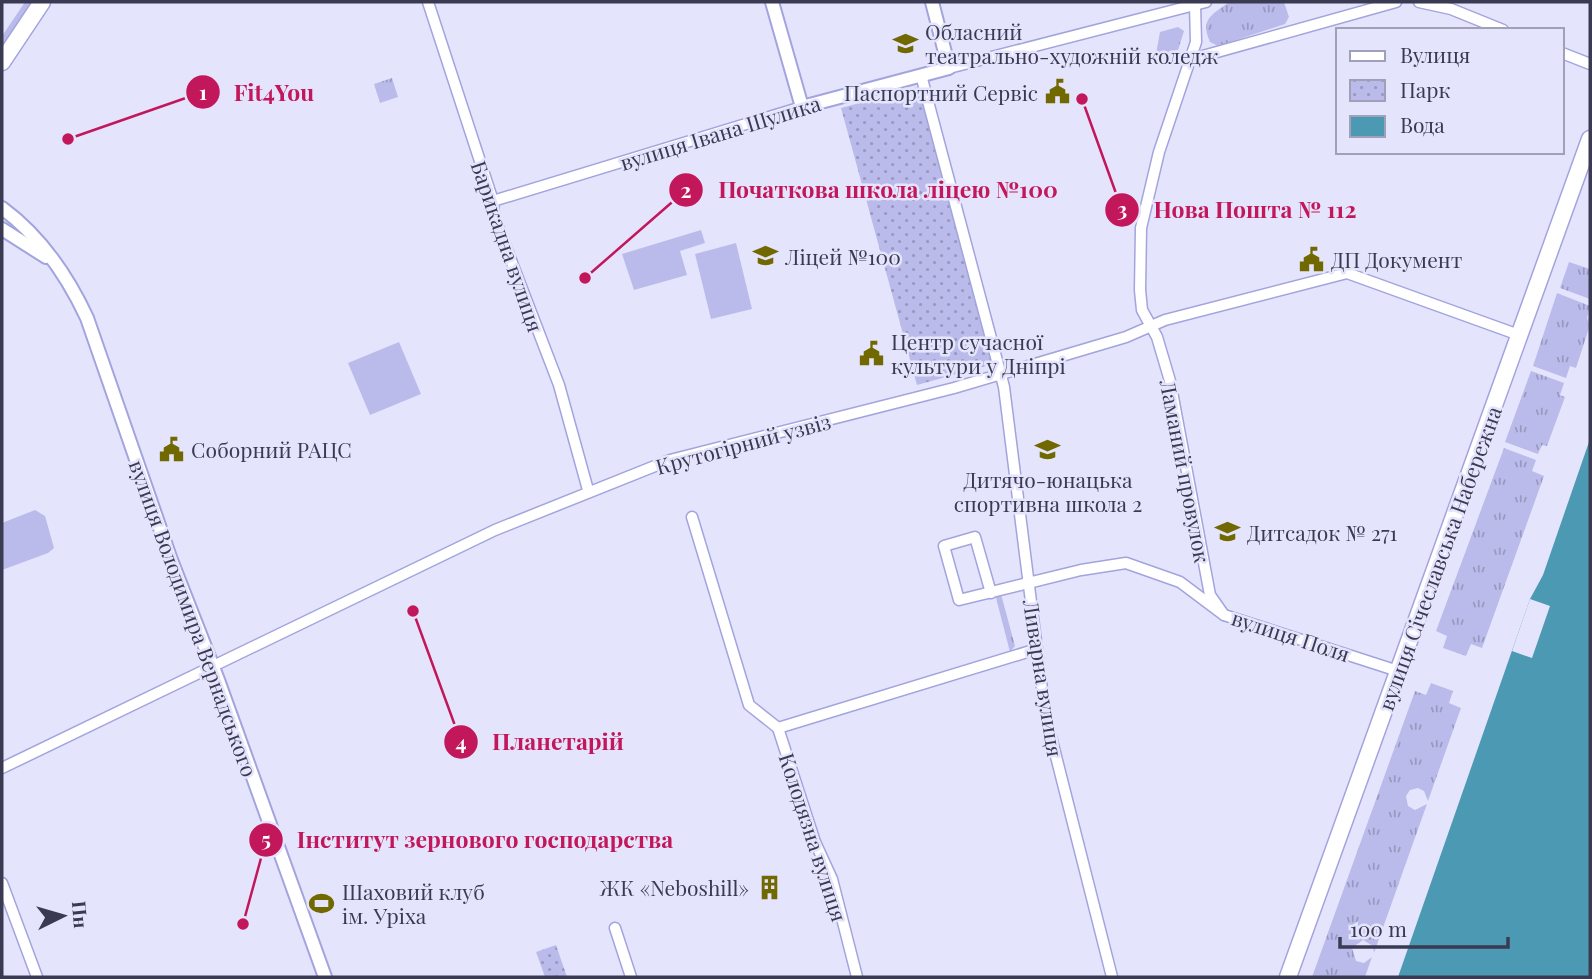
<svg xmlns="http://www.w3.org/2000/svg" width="1592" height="979" font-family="'Playfair Display',serif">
	<defs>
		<pattern id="grass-tufts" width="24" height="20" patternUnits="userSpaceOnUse" patternTransform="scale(1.75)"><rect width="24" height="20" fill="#babbea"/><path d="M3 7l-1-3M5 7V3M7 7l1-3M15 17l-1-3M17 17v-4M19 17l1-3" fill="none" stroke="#9899c0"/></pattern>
		<pattern id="park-dots" width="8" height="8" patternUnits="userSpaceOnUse" patternTransform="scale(1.75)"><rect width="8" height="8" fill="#babbea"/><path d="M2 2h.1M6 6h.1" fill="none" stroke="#9899c0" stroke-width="1.8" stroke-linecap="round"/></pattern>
	</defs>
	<rect width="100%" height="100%" fill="#e4e5fd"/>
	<g fill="url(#grass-tufts)">
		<polygon points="25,2 33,2 2,48 2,36"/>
		<path d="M1229 2H1284L1289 17 1285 24 1218 46 1210 42C1199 18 1214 14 1229 2Z"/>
		<polygon points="1178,27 1184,31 1178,50 1156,54 1160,32"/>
		<polygon points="392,78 398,97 380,103 374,84"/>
		<polygon points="1569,262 1590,269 1590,299 1560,288"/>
		<polygon points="1557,293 1590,306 1587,318 1590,325 1576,368 1570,366 1566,378 1533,366"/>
		<polygon points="1531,371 1564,383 1560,395 1565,397 1547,446 1542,445 1538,454 1505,442"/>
		<polygon points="1504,448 1536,460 1532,471 1544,476 1482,648 1471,644 1466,656 1443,648 1447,636 1436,631"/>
		<polygon points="995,594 1001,594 1015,646 1010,652"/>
		<polygon points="1431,683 1453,691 1449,703 1461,708 1428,801 1424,791 1418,788 1410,790 1406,796 1408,806 1415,810 1427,804 1374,953 1373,946 1363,940 1352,948 1356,961 1364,963 1372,957 1365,977 1312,977 1415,691 1426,695"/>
	</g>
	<g fill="url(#park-dots)">
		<polygon points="918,87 993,364 917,385 841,108"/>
		<polygon points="556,945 567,977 545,977 536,952"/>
	</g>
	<g fill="#babbea">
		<polygon points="701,230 705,243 680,251 687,275 634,290 622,254"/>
		<polygon points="736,243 752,309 711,319 695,254"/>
		<polygon points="399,342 421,394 370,415 348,363"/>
		<polygon points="35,510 45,516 54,548 48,553 2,570 2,523"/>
	</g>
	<polygon fill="#4c99b4" points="1590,439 1590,977 1398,977 1530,599 1543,575"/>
	<polygon fill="#e4e5fd" points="1530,599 1550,606 1532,658 1512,651"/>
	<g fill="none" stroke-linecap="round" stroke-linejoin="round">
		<defs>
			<g id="minor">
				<polyline points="428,2 493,201 494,216 559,385 588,490"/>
				<polyline points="1419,2 1451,9 1503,30"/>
				<polyline points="1195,5 1196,42 1159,152 1141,228 1140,290 1142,310 1157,337 1170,381 1210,595 1224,615"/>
				<polyline points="1562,53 1590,64"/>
				<polyline points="1192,59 1396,2"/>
				<polyline points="949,68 1206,2"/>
				<polyline points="921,75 1004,387 1045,713 1112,977"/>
				<polyline points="493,201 802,107"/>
				<polyline points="692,517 749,705 778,728"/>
				<polyline points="991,593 975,537 944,546 959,600 1081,570 1126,563 1180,582 1224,615 1398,671"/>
				<polyline points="778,728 1037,649"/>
				<polyline points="778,728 815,842 832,879 857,977"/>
				<polyline points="2,768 495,530 670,460 954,388 1126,337 1165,320 1347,273 1519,335"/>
				<polyline points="2,883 37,977"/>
				<polyline points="615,928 631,977"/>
			</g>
			<g id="tertiary">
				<polyline points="772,2 802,107 949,68 932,2"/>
				<path d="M2 208C40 236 67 275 87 318L171 560 218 680 325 977"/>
				<polyline points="2,229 46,257"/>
			</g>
			<g id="primary">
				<polyline points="2,62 42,2"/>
				<polyline points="1288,977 1590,139"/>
			</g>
		</defs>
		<use href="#minor" stroke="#a3a4dd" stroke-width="13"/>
		<use href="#tertiary" stroke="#a3a4dd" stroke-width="16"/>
		<use href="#primary" stroke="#a3a4dd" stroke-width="19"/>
		<use href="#minor" stroke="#fff" stroke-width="10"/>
		<use href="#tertiary" stroke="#fff" stroke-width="12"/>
		<use href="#primary" stroke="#fff" stroke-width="16"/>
	</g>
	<defs>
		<symbol id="university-bare" viewBox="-9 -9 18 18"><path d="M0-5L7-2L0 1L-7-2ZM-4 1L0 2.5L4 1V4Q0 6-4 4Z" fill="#716800" stroke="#e4e5fd" stroke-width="2.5" paint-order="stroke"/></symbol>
		<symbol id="civic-bare" viewBox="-9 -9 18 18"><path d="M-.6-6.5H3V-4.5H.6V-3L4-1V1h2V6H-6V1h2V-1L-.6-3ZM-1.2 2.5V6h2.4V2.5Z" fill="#716800" stroke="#e4e5fd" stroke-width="2.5" paint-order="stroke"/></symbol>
		<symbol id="school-bare" viewBox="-9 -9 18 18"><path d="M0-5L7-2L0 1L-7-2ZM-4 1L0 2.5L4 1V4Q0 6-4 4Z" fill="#716800" stroke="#e4e5fd" stroke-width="2.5" paint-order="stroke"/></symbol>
		<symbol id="building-bare" viewBox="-9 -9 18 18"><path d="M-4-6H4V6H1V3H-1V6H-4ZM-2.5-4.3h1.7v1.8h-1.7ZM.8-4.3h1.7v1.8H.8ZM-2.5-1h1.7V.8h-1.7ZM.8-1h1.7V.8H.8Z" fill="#716800" stroke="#e4e5fd" stroke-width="2.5" paint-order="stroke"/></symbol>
		<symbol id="stadium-bare" viewBox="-9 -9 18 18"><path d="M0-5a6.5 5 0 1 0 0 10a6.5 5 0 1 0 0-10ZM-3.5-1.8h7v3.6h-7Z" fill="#716800" stroke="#e4e5fd" stroke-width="2.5" paint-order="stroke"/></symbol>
	</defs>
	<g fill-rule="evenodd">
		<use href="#university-bare" x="888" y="26" width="35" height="35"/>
		<use href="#civic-bare" x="1040" y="74" width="35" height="35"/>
		<use href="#school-bare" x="748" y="238" width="35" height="35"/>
		<use href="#civic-bare" x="1294" y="242" width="35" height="35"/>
		<use href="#civic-bare" x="854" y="336" width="35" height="35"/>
		<use href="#civic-bare" x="154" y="432" width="35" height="35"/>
		<use href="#school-bare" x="1030" y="432" width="35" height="35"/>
		<use href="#school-bare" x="1210" y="514" width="35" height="35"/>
		<use href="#building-bare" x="752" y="870" width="35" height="35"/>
		<use href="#stadium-bare" x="304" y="886" width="35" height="35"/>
	</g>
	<g text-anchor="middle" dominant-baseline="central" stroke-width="5" stroke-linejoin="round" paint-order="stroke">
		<g font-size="21" fill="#3a3a52" stroke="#e4e5fd" text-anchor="start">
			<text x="925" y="31">Обласний<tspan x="925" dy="24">театрально-художній коледж</tspan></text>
			<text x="1038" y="92" text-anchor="end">Паспортний Сервіс</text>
			<text x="785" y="256">Ліцей №100</text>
			<text x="1331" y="259">ДП Документ</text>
			<text x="891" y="341">Центр сучасної<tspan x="891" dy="24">культури у Дніпрі</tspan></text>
			<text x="191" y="449">Соборний РАЦС</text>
			<text x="1048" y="479" text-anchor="middle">Дитячо-юнацька<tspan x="1048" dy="24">спортивна школа 2</tspan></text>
			<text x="1247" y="532">Дитсадок № 271</text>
			<text x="749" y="887" text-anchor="end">ЖК «Neboshill»</text>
			<text x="342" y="891">Шаховий клуб<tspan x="342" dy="24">ім. Уріха</tspan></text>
		</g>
		<g font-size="21" fill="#3a3a52" stroke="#e4e5fd">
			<text transform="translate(720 132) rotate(-17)">вулиця Івана Шулика</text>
			<text transform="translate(508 246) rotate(71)">Барикадна вулиця</text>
			<text transform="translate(743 443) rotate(-15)">Крутогірний узвіз</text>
			<text transform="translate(1186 471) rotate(79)">Ламаний провулок</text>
			<text transform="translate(1439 558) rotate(-70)">вулиця Січеславська Набережна</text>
			<text transform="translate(194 618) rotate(70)">вулиця Володимира Вернадського</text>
			<text transform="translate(1291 635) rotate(18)">вулиця Поля</text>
			<text transform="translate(1044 678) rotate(81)">Ливарна вулиця</text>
			<text transform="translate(814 837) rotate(72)">Колодязна вулиця</text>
		</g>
	</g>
	<path fill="none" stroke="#c2185b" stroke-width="2.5" d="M68 139L203 92M585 278L686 190M1082 99L1122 210M413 611L461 742M243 924L266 840"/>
	<g fill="#c2185b" stroke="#e4e5fd" stroke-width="2.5">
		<circle cx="68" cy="139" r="7"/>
		<circle cx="585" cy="278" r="7"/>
		<circle cx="1082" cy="99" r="7"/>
		<circle cx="413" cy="611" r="7"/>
		<circle cx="243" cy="924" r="7"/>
		<circle cx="203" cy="92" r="18"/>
		<circle cx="686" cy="190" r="18"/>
		<circle cx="1122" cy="210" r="18"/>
		<circle cx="461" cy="742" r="18"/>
		<circle cx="266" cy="840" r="18"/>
	</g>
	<g font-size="21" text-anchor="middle" font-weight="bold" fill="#fff">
		<text x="203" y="100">1</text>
		<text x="686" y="198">2</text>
		<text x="1122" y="217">3</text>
		<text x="461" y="750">4</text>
		<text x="266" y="847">5</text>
	</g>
	<g font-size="23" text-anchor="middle" font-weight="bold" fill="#c2185b" stroke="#e4e5fd" stroke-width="5" stroke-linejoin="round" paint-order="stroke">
		<text x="274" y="101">Fit4You</text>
		<text x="888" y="198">Початкова школа ліцею №100</text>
		<text x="1255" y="218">Нова Пошта № 112</text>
		<text x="558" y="750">Планетарій</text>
		<text x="485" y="848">Інститут зернового господарства</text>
	</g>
	<rect width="1592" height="979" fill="none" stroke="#3a3a52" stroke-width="7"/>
	<rect x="1336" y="28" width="228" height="126" fill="#e4e5fd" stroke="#a0a1b9" stroke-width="2"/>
	<rect x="1350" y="51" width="35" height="10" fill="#ffffff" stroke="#a0a1b9" stroke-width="2"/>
	<text x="1400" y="63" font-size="21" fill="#3a3a52">Вулиця</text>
	<rect x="1350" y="80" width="35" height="21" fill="url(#park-dots)" stroke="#a0a1b9" stroke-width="2"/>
	<text x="1400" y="98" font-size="21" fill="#3a3a52">Парк</text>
	<rect x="1350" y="116" width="35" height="21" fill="#4c99b4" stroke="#a0a1b9" stroke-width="2"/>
	<text x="1400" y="133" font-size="21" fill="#3a3a52">Вода</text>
	<g transform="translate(63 916) rotate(85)" stroke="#e4e5fd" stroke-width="5" paint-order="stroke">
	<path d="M0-5L12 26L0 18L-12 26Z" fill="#3a3a52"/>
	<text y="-10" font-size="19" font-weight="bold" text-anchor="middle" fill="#3a3a52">Пн</text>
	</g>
	<path d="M1340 937v10h168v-10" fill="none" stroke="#3a3a52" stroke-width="3.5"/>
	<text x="1350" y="937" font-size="21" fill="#3a3a52" stroke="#e4e5fd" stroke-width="5" paint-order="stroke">100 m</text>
</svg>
